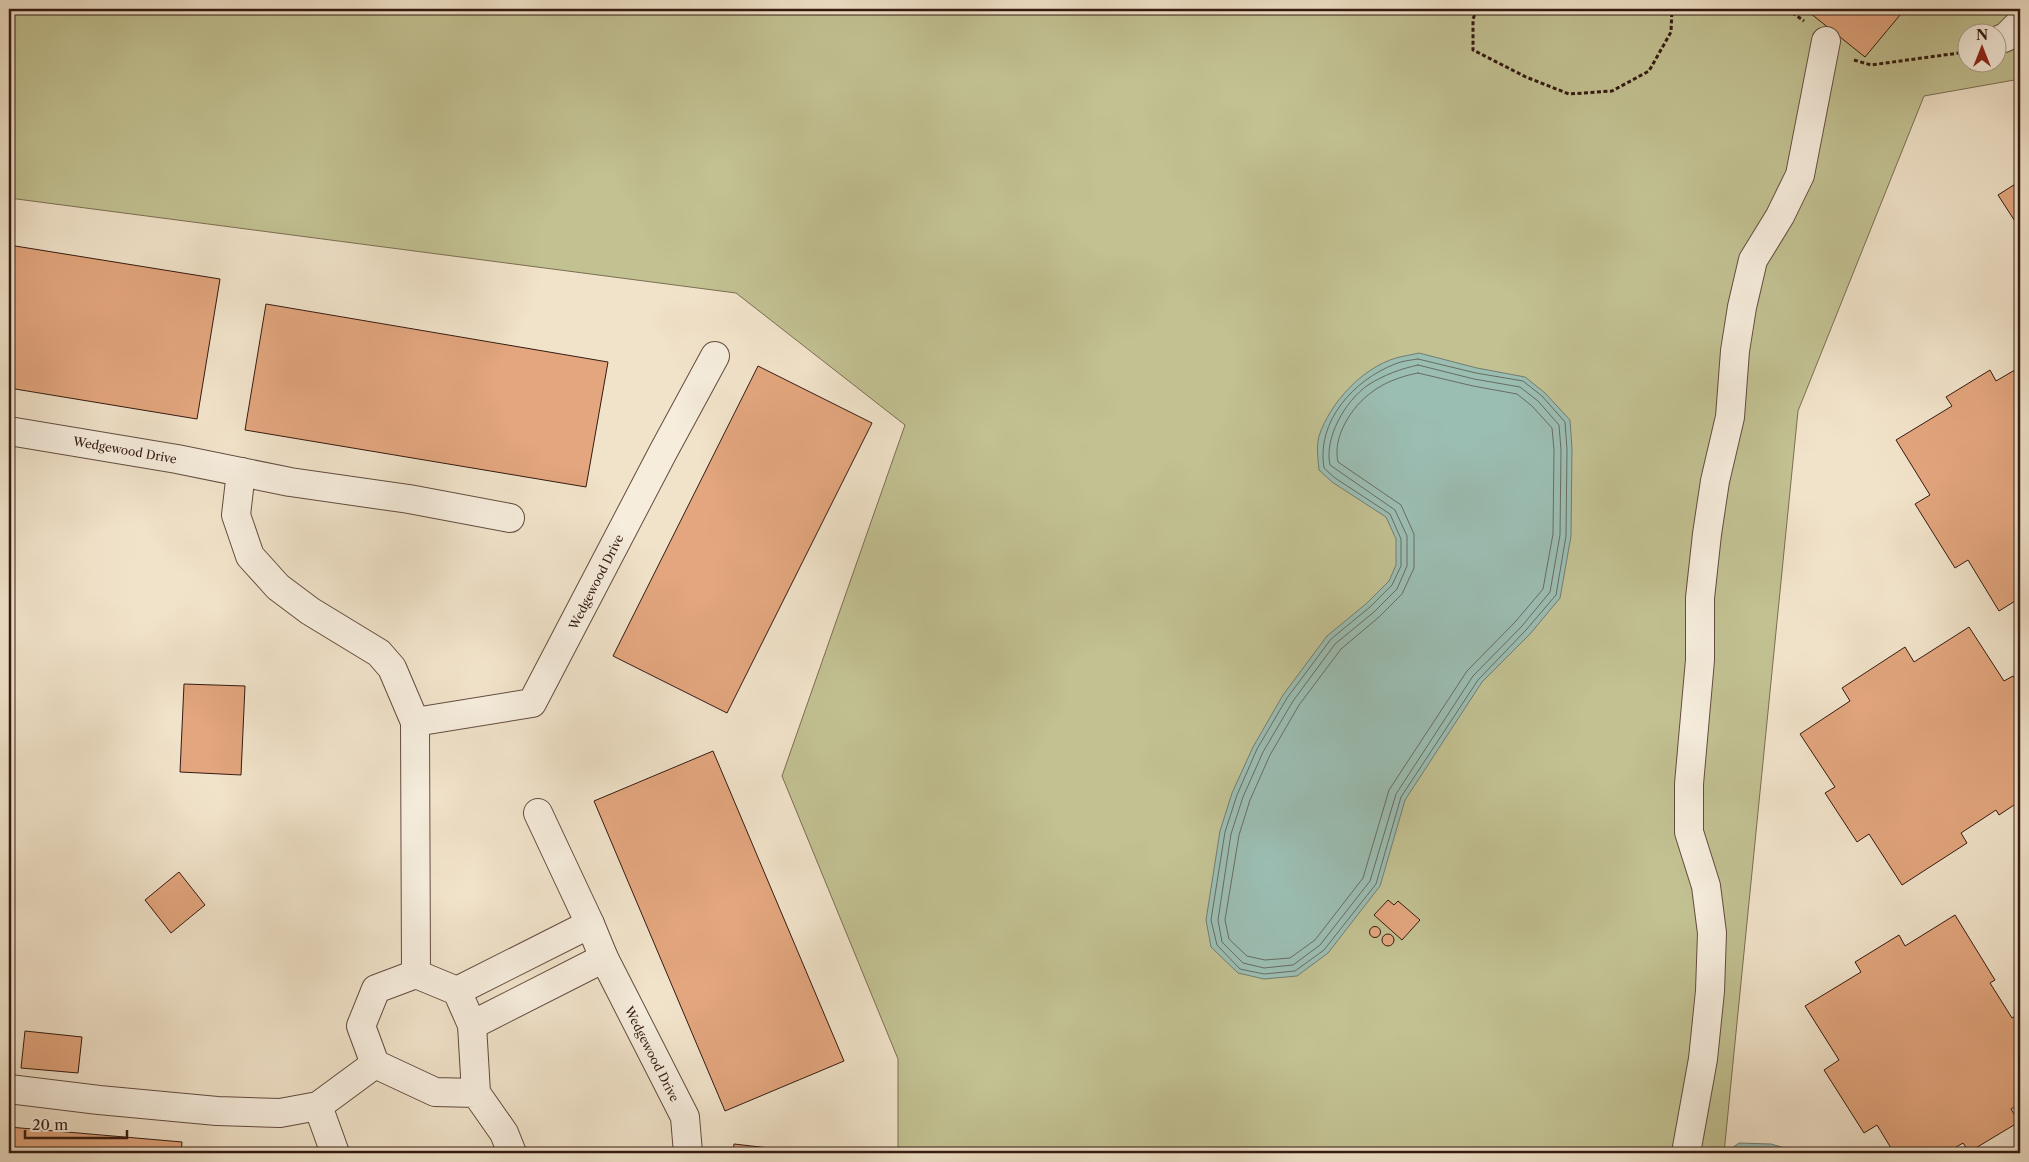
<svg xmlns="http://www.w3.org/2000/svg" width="2029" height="1162" font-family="'Libre Caslon Text',serif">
	<rect width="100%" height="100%" fill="#f1e3ca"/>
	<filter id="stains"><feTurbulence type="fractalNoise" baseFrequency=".004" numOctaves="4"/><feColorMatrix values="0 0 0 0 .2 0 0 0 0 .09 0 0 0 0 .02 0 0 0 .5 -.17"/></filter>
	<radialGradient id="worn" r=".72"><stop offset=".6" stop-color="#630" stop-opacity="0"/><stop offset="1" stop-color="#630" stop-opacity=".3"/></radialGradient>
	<path fill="#c2c192" stroke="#7b6e52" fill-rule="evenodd" d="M9 9H2020V79L1924 96 1798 411 1724 1153H898V1059L782 776 905 425 736 293 9 198ZM1966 32H1996V62H1966Z"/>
	<g fill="#9bbeb3" stroke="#727c72">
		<path d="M1419 353 1477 368 1525 377 1545 393 1570 420 1572 449 1571 536 1560 598 1530 634 1482 682 1405 800 1380 886 1328 953 1297 976 1264 979 1238 973 1211 947 1206 920 1220 831 1232 793 1253 747 1283 695 1327 636 1367 603 1389 581 1396 565V539L1386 517 1332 482 1319 470C1318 459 1316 447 1319 436 1330 403 1362 368 1396 358 1403 356 1411 355 1419 353Z"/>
		<polygon points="1739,1143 1771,1144 1802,1153 1725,1153"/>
	</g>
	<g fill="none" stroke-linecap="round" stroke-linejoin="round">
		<g stroke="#686c62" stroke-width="1">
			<path d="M1418 359 1476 373 1523 381 1542 396 1565 422 1567 449 1566 536 1556 595 1526 630 1478 680 1401 797 1376 884 1324 950 1295 971 1264 974 1240 969 1217 945 1211 920 1225 832 1237 795 1257 749 1287 698 1331 639 1370 607 1392 585 1401 566V539L1390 514 1335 478 1324 468C1316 421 1354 380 1395 364 1402 361 1411 360 1418 359Z"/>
			<path d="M1418 365 1474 379 1520 387 1538 401 1559 425 1561 450 1560 535 1550 592 1522 626 1473 676 1396 794 1370 881 1320 945 1293 965 1264 968 1243 963 1222 942 1218 920 1231 834 1243 797 1263 752 1293 701 1335 644 1374 612 1397 589 1407 566V536L1395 510 1330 465C1324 438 1345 401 1368 385 1384 375 1400 369 1418 365Z"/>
			<path d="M1418 373 1473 386 1517 394 1532 406 1552 428 1554 450 1553 534 1543 589 1516 621 1467 671 1389 790 1363 878 1315 940 1290 958 1265 960 1247 956 1229 939 1225 920 1239 835 1250 800 1270 755 1299 705 1341 649 1379 617 1402 594 1414 568V534L1401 505 1338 462C1332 437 1352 406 1372 392 1385 382 1402 376 1418 373Z"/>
			<path d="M1733 1153C1747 1143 1769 1149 1784 1153"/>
		</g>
	</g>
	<g fill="#e3a67e" stroke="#341a11">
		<polygon points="1805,9 1905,9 1865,57"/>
		<polygon points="2020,181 2020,229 1998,195"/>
		<polygon points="9,245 220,279 197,419 9,388"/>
		<polygon points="266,304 608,362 586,487 245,430"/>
		<polygon points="758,366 872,423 727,713 613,656"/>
		<polygon points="2020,367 2020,598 1999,611 1968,560 1955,568 1915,504 1930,495 1896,440 1952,406 1946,397 1990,370 1996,381"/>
		<polygon points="1969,627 2004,681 2013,676 2020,686 2020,801 1999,815 1996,810 1961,833 1967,843 1902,885 1869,834 1857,842 1825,793 1835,787 1800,734 1850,701 1842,688 1905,647 1914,662"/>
		<polygon points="184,684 245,686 241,775 180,772"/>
		<polygon points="713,751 844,1061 725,1111 594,801"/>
		<polygon points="179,872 205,905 171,933 145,900"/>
		<polygon points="1388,900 1394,905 1398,901 1420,920 1402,940 1374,915"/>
		<polygon points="1955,915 1995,980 1990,983 2012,1018 2020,1013 2020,1104 2011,1109 2019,1122 1969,1152 1963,1143 1946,1153 1894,1153 1877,1125 1864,1133 1824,1070 1839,1060 1805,1006 1861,972 1855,962 1899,935 1905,946"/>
		<circle cx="1375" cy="932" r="5.5"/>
		<circle cx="1388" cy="940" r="6"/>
		<polygon points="25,1031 82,1037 78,1073 21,1068"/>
		<polygon points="9,1127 182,1142 181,1153 9,1153"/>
		<polygon points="734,1144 813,1153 733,1153"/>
	</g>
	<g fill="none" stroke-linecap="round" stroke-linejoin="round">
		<defs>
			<g id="minor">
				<polyline points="1996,41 2006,37 2020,23"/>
				<polyline points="9,431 177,459 290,482 409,499 510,518"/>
				<polyline points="241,472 236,515 250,556 278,587 310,611 379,653 392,668 415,722 416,974"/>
				<polyline points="415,722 532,703 663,452 715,356"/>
				<polyline points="538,813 590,924 604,958 685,1117 688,1153"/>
				<polyline points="457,991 590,924"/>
				<polyline points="472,1025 604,958"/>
				<polyline points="9,1089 99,1100 217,1111 280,1113 318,1106 375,1064"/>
				<polyline points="476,1093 435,1092 375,1064 361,1026 376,989 416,974 457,991 472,1025 476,1093 504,1133 512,1153"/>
				<polyline points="318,1106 335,1153"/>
				<polyline points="1686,1153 1703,1059 1710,991 1712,933 1706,886 1689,832 1689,784 1700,660 1700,598 1707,534 1715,481 1730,417 1735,351 1742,307 1753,260 1780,216 1800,175 1826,41"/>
			</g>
		</defs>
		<use href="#minor" stroke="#634c3f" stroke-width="30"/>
		<g stroke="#341a11" stroke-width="3" stroke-dasharray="4 2.5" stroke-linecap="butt">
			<polyline points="1477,9 1473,19 1473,50 1526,77 1569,94 1612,91 1649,71 1671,32 1672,9"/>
			<polyline points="1787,9 1804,21"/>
			<polyline points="1854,60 1871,65 1966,52"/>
		</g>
		<use href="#minor" stroke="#f6eddd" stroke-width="28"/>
	</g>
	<g text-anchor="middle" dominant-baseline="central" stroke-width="4" stroke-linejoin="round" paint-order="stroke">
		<g font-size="12" fill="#341a11" stroke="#f6eddd">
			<text transform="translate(125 450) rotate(10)">Wedgewood Drive</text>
			<text transform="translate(596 582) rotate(-63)">Wedgewood Drive</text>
			<text transform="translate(652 1054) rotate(63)">Wedgewood Drive</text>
		</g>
	</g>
	<rect width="2029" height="1162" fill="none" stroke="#f1e3ca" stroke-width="30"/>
	<rect x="10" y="10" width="2009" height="1142" fill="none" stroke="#341a11" stroke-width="2.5"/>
	<rect x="15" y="15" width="1999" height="1132" fill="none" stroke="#341a11"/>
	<g transform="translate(1982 48)"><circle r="24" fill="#f6eddd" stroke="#a8998b"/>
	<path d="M0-4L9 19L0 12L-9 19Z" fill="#8f2418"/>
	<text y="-8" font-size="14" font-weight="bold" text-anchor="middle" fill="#341a11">N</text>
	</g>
	<path d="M25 1130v8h102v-8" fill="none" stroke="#341a11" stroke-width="2.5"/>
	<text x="32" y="1130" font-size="15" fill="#341a11" stroke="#f6eddd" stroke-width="4" paint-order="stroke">20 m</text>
	<rect width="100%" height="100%" filter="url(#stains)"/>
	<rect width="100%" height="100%" fill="url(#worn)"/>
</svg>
